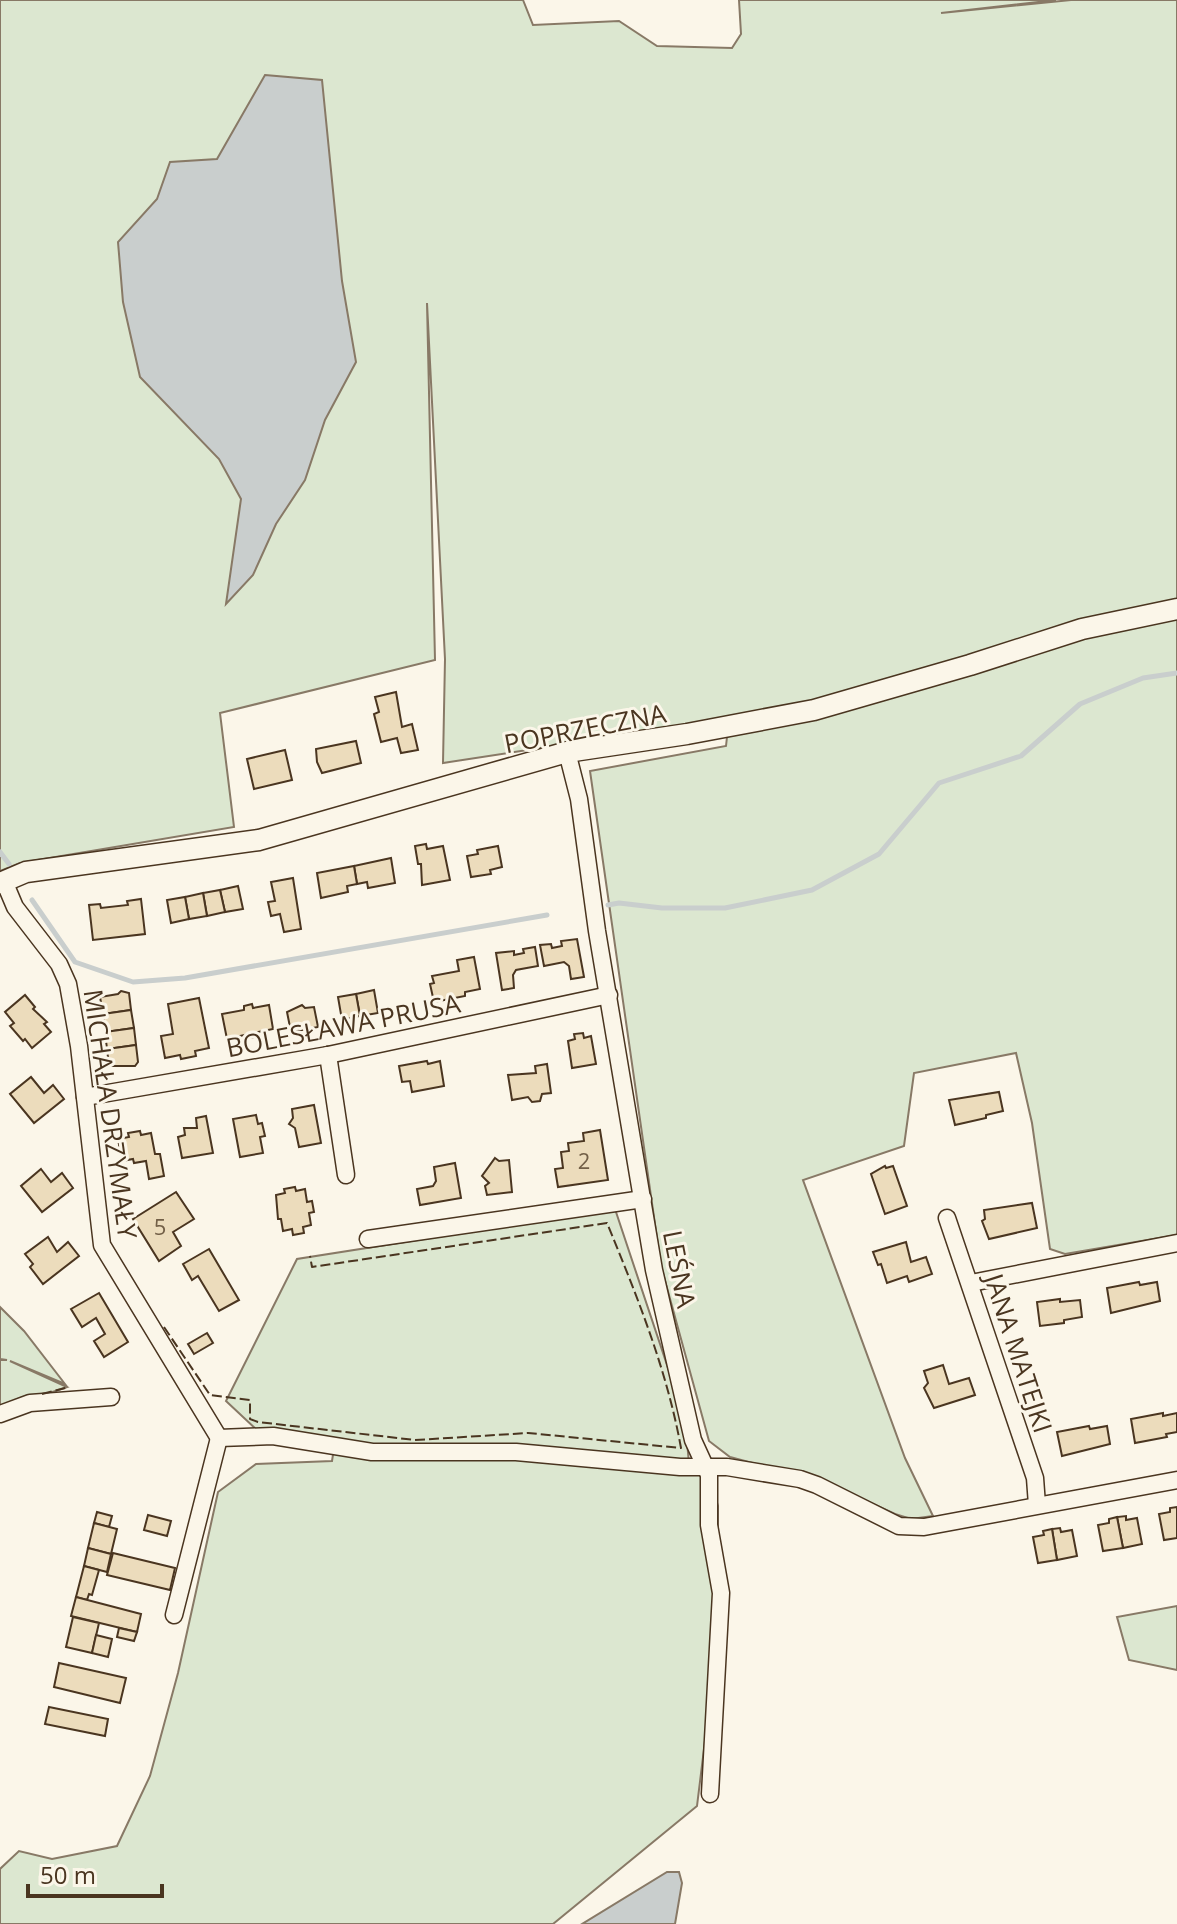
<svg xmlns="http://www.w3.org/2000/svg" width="1177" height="1924" font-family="'Open Sans',sans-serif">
	<rect width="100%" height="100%" fill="#fbf6e9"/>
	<g fill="#dce7d0" stroke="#887966" stroke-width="2">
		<polygon points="0,0 523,0 533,25 619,21 657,46 732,48 741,34 739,0 1056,0 941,13 1071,0 1177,0 1177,1235 1065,1254 1050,1249 1032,1123 1016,1053 914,1073 904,1146 803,1180 905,1458 933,1516 911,1519 895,1514 825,1482 730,1457 709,1441 661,1266 590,771 726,746 729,719 443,763 445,659 427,303 435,660 220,713 234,827 20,863 0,871"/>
		<polygon points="615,1209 685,1419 690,1475 708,1473 718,1506 718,1635 697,1806 553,1924 0,1924 0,1869 19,1851 52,1859 117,1846 150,1776 178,1673 218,1492 256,1464 332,1461 335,1442 257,1430 226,1401 297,1259"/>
		<polygon points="0,1307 24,1331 65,1384 10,1361 67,1387 0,1410 0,1360 7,1360 0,1359"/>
		<polygon points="1177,1606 1177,1670 1129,1660 1117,1617"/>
	</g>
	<g fill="#c9cecd" stroke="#887966" stroke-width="2">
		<polygon points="265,75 322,80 342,281 356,362 325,420 305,480 276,524 253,575 226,604 241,499 219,459 140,377 123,302 118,242 157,199 170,162 217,159"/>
		<polygon points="667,1872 679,1872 682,1883 675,1924 582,1924"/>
	</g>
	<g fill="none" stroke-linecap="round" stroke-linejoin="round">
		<g stroke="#c9cecd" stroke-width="5">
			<polyline points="0,852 9,864"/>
			<polyline points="32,900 75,962 133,982 185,978 547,915"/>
			<polyline points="608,905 619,903 662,908 725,908 812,890 879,854 939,783 1021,756 1080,704 1143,678 1177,673"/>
		</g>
	</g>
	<g fill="#ecdcbc" stroke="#4a3520" stroke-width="2">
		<polygon points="396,692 402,727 412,724 418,750 401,753 397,738 381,742 374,714 379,712 375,697"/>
		<polygon points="356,741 361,763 322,773 317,762 316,749"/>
		<polygon points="285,750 292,780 254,789 247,759"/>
		<polygon points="426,844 427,849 443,846 450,880 422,885 421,864 418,864 415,846"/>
		<polygon points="498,846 502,867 490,870 491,874 471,877 467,856 478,854 477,850"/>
		<polygon points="391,858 395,883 368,888 367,882 357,884 354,866"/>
		<polygon points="354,866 357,884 347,886 348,892 321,898 317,873"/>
		<polygon points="293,878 301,929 284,932 280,914 271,916 268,902 275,901 271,882"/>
		<polygon points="238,886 243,909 225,912 220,890"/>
		<polygon points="220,890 225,912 207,916 203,893"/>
		<polygon points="203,893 207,916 189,919 185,897"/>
		<polygon points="185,897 189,919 171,923 167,900"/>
		<polygon points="141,899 145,934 93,940 89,905 100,904 101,908 128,905 127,901"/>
		<polygon points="577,939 584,977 571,979 569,966 564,962 544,966 540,945 551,944 552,948 562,946 561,941"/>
		<polygon points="535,947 538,966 516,970 513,975 514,988 502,990 496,953 514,951 514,955 524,953 523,949"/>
		<polygon points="474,957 480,989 465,992 465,996 434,1002 430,984 434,983 432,976 459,971 457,960"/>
		<polygon points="374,990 378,1013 360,1016 356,994"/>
		<polygon points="121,991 129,993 131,1010 103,1014 100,997 118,994"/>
		<polygon points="356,994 360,1016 342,1020 338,997"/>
		<polygon points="25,995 35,1007 33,1009 47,1022 44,1024 51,1032 32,1048 25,1039 23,1041 10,1026 14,1023 5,1012"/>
		<polygon points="199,998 209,1048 195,1051 196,1056 181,1059 180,1055 165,1058 161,1036 173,1034 168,1004"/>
		<polygon points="252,1004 253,1008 269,1005 273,1029 258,1032 259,1036 250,1038 249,1034 227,1039 222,1014 244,1010 244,1006"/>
		<polygon points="302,1005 305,1008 314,1007 318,1027 291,1032 287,1012"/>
		<polygon points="131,1010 134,1028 105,1032 103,1014"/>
		<polygon points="134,1028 136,1045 107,1049 105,1032"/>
		<polygon points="583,1033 584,1038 591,1036 596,1064 572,1068 568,1041 575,1039 574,1034"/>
		<polygon points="136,1045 138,1062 135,1066 109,1066 107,1049"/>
		<polygon points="427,1061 428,1064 440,1061 444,1086 412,1092 410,1081 402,1082 399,1066"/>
		<polygon points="547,1064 551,1093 542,1094 540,1101 532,1102 528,1097 512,1100 508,1075 536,1073 535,1066"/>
		<polygon points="31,1077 44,1093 53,1085 64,1099 34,1123 10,1094"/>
		<polygon points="999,1092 1003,1111 986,1115 986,1118 955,1125 949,1100"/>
		<polygon points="314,1105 321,1143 299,1147 295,1128 289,1124 293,1118 292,1109"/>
		<polygon points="256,1115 258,1124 262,1123 265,1136 260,1137 263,1153 240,1157 233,1119"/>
		<polygon points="206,1116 213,1153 182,1158 178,1137 185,1135 184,1128 197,1128 196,1118"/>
		<polygon points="600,1130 608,1180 558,1187 555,1169 563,1168 561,1152 569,1151 568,1143 584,1141 583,1133"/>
		<polygon points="140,1131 141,1135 151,1133 155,1154 160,1154 164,1176 149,1179 146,1161 134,1163 133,1159 122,1161 118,1139 129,1137 128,1133"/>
		<polygon points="495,1158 499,1161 509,1160 512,1192 487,1195 485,1186 489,1183 482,1176"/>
		<polygon points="455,1163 461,1198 420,1205 417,1189 433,1186 436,1181 434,1167"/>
		<polygon points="885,1166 886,1168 893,1166 907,1206 885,1214 871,1174"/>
		<polygon points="41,1169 51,1182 62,1173 73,1188 42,1212 21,1186"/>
		<polygon points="295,1187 296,1191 305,1189 307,1202 312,1201 314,1212 309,1213 311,1225 303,1227 304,1233 293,1235 292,1229 283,1231 281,1219 278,1219 276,1195 285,1193 284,1189"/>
		<polygon points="176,1192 194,1219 173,1232 181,1246 159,1261 133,1219"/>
		<polygon points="1032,1203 1037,1228 989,1239 982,1221 985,1219 984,1210"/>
		<polygon points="48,1237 57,1252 68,1242 79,1256 43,1284 30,1267 33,1264 25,1254"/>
		<polygon points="906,1242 911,1262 926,1257 932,1274 909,1282 907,1276 887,1283 881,1264 878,1265 873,1252"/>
		<polygon points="209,1249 239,1300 219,1311 198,1276 192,1280 183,1264"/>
		<polygon points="1139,1282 1140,1285 1157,1282 1160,1301 1111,1313 1107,1288"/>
		<polygon points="99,1293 128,1342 104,1357 94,1341 105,1334 96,1318 82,1327 71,1309"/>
		<polygon points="1060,1299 1060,1302 1080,1300 1082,1317 1064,1320 1064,1323 1040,1326 1037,1302"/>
		<polygon points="207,1333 213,1343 194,1354 188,1344"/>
		<polygon points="943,1365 949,1384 969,1378 975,1395 934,1408 924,1388 928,1383 924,1371"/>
		<polygon points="1163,1413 1163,1416 1177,1413 1177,1432 1166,1434 1167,1437 1135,1443 1131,1419"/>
		<polygon points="1089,1426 1090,1429 1107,1426 1110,1444 1062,1456 1057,1432"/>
		<polygon points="1177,1507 1177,1538 1164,1540 1159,1514 1170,1512 1170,1508"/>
		<polygon points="97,1512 112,1516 109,1527 94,1523"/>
		<polygon points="148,1515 171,1521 167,1536 144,1530"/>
		<polygon points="1126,1516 1126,1520 1137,1518 1142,1544 1123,1548 1117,1517"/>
		<polygon points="1117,1517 1123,1548 1103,1551 1098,1525 1109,1523 1109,1519"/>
		<polygon points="94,1523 117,1529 111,1554 88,1548"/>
		<polygon points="1060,1528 1061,1532 1072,1530 1077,1556 1057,1560 1052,1529"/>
		<polygon points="1052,1529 1057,1560 1038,1563 1033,1537 1044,1535 1043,1531"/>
		<polygon points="88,1548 111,1554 107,1572 84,1566"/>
		<polygon points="113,1553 175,1568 170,1590 107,1575"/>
		<polygon points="84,1566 99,1570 92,1595 89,1594 87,1600 76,1597"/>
		<polygon points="76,1597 141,1614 137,1632 71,1616"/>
		<polygon points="73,1617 99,1623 92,1653 66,1647"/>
		<polygon points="119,1628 137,1632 134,1641 117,1637"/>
		<polygon points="96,1635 112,1639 108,1657 92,1653"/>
		<polygon points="59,1663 126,1678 120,1703 54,1687"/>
		<polygon points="49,1707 108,1719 105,1736 45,1724"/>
	</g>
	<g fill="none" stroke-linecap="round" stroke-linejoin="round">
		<defs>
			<g id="minor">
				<polyline points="567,752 579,799 597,931 654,1270 693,1440 709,1475 709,1525 721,1593 710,1794"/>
				<polyline points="4,881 15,907 59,964 68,984 79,1046 102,1245 219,1438"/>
				<polyline points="328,1055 346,1175"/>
				<polyline points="85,1097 328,1055 609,995"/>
				<polyline points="947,1218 1035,1478 1037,1505"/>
				<polyline points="368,1239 643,1199"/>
				<polyline points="971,1283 1177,1243"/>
				<polyline points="0,1414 30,1403 111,1397"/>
				<polyline points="219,1438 273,1436 372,1452 516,1452 680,1467 727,1467 800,1479 817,1485 899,1526 924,1527 1177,1480"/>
				<polyline points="174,1615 219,1438"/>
			</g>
			<polyline id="tertiary" points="0,883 26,872 259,840 567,752 687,734 814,710 970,665 1082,629 1177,609"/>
		</defs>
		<use href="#minor" stroke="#4a3520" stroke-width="19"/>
		<use href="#tertiary" stroke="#4a3520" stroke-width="23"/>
		<use href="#minor" stroke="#fbf6e9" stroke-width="16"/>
		<use href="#tertiary" stroke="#fbf6e9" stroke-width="20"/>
		<g stroke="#4a3520" stroke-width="2" stroke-dasharray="10 4" stroke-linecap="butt">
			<path d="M164 1327 210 1395 250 1400V1419L258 1422 415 1440 528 1433 681 1448C667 1370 637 1296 607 1223L312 1267 310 1256"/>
			<polyline points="42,1394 69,1387"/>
		</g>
	</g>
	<g text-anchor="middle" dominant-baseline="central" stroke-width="6" stroke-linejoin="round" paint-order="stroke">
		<g font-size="22" fill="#725f47">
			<text x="584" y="1160">2</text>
			<text x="160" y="1226">5</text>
		</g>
		<g font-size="26" fill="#4a3520" stroke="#fbf6e9">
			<text transform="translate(585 728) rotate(-11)">POPRZECZNA</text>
			<text transform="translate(343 1025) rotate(-11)">BOLESŁAWA PRUSA</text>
			<text transform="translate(111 1114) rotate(82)">MICHAŁA DRZYMAŁY</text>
			<text transform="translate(680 1269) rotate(79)">LEŚNA</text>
			<text transform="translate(1019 1353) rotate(72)">JANA MATEJKI</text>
		</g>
	</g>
	<path d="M28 1884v12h134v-12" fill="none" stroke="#4a3520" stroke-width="4"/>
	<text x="40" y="1884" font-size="24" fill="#4a3520" stroke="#fbf6e9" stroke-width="6" paint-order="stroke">50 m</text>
</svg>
